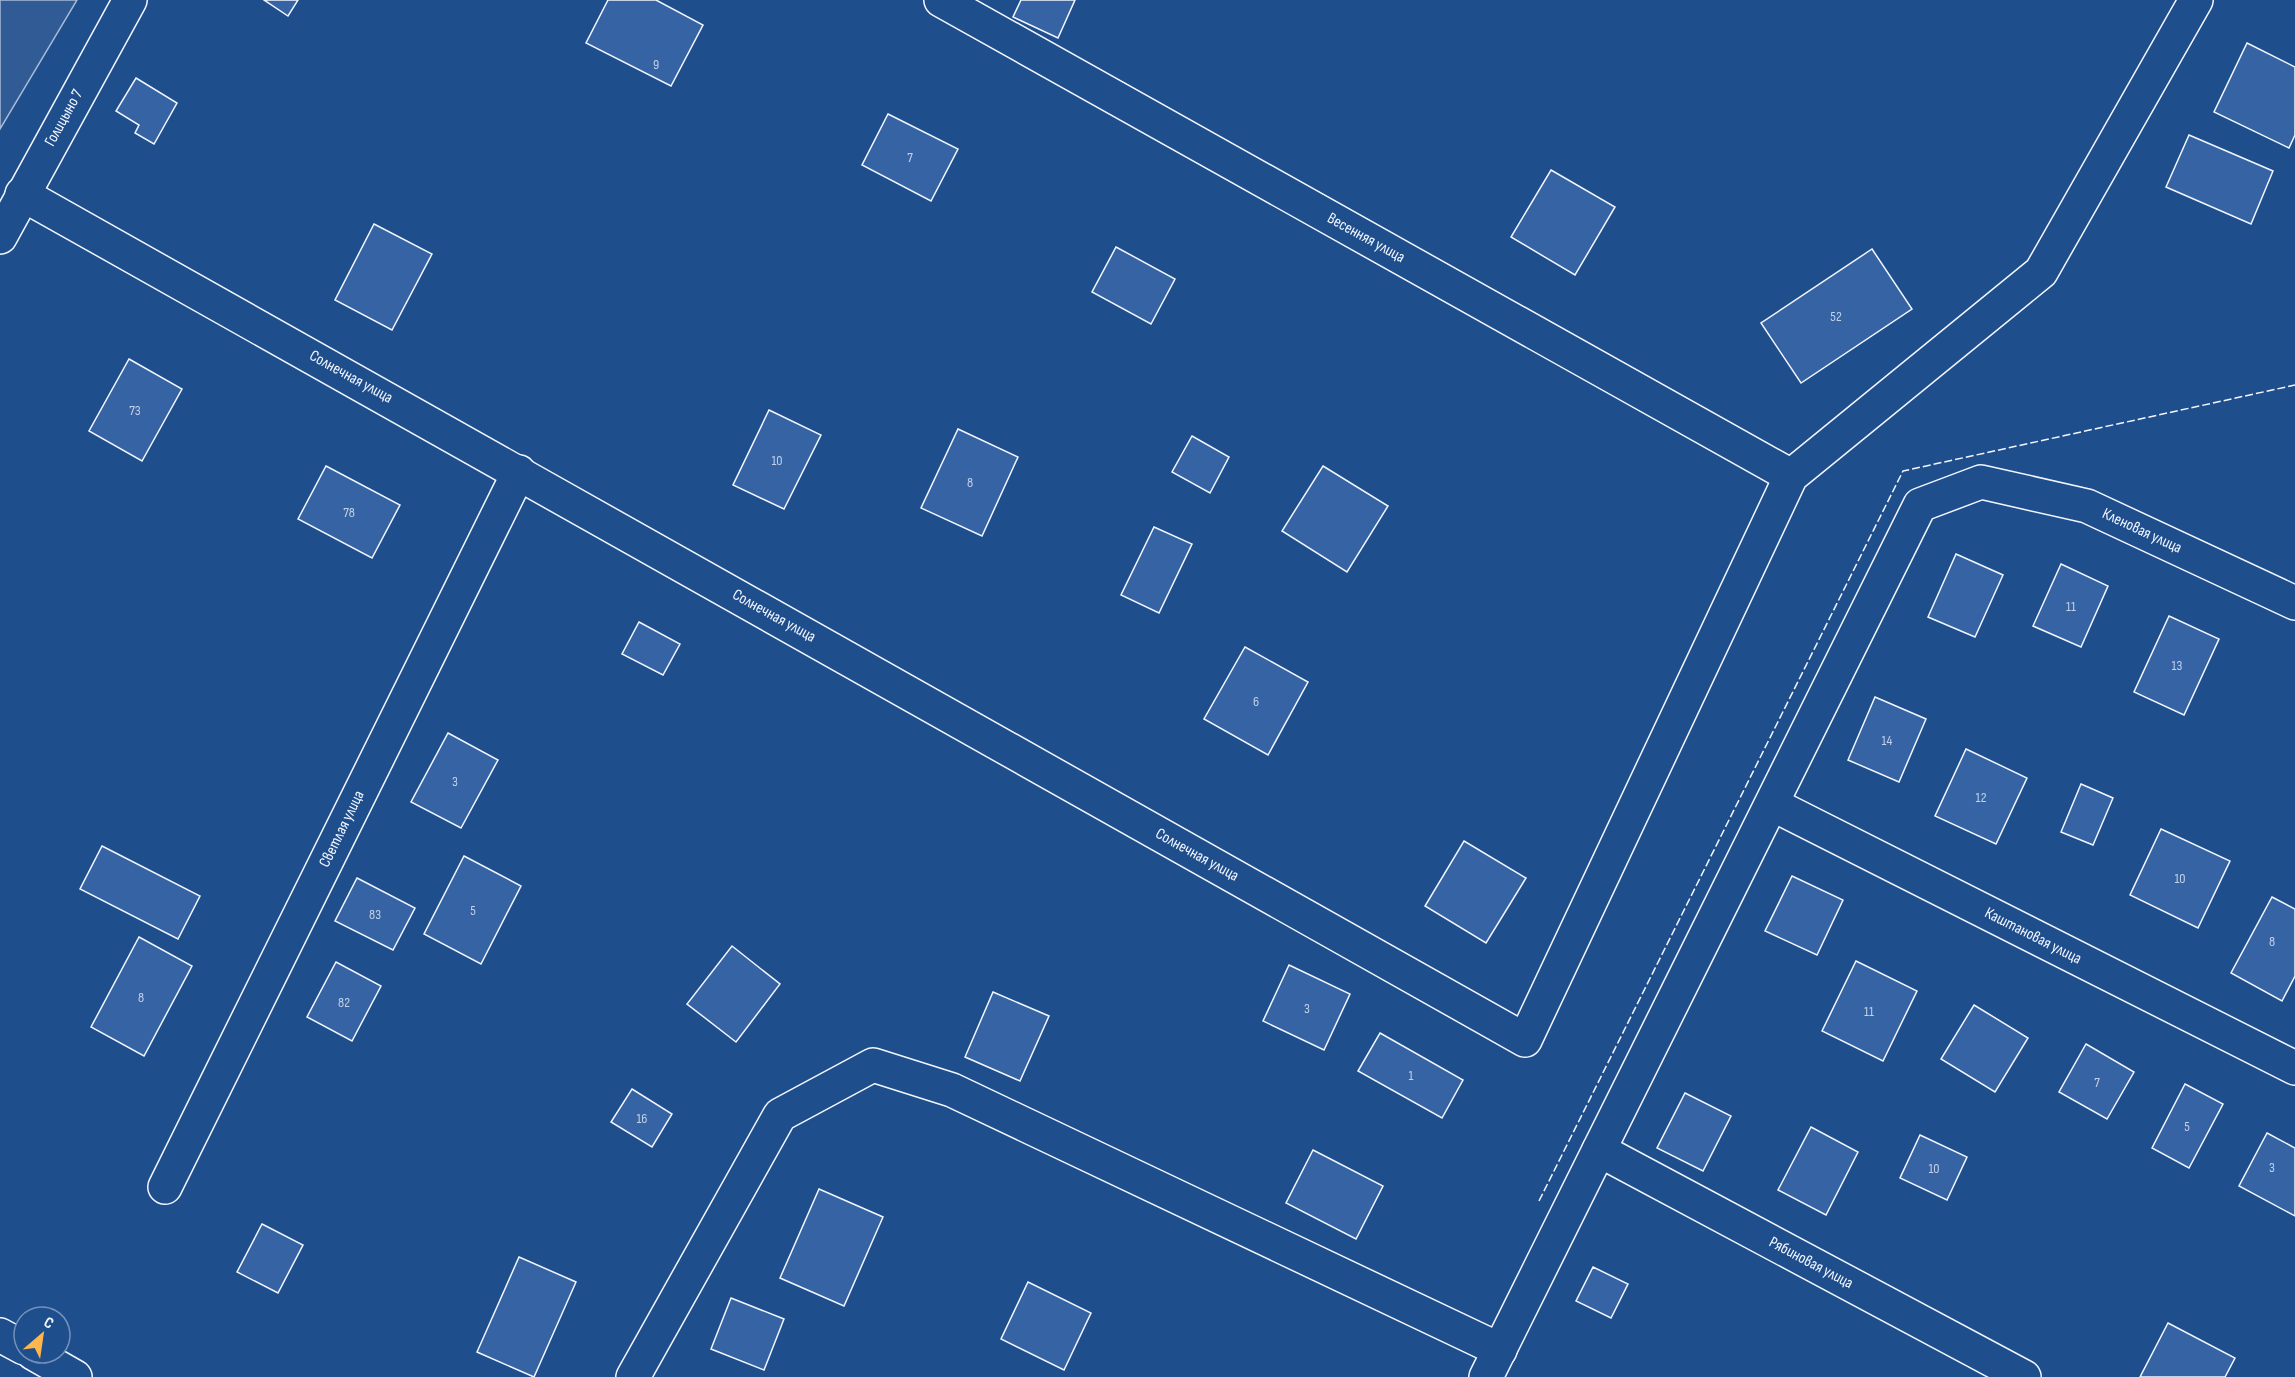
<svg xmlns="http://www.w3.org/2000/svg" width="2295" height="1377" font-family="'Sofia Sans Condensed',sans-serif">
	<rect width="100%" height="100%" fill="#1f4e8c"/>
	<polygon fill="#305b95" stroke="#a8bbd7" stroke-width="1.5" points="0,0 77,0 0,129"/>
	<g fill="#3563a3" stroke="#f2f6ff" stroke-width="1.5">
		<polygon points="264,0 298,0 288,16"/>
		<polygon points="608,0 656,0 703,25 671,86 586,43"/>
		<polygon points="1021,0 1075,0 1058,38 1013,17"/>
		<polygon points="2247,43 2295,67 2295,135 2289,148 2214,112"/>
		<polygon points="136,78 177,103 154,144 135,133 139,125 116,111"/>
		<polygon points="888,114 958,149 931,201 862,165"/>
		<polygon points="2189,135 2273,171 2251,224 2166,187"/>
		<polygon points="1551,170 1615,207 1575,275 1511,237"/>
		<polygon points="374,224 432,254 392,330 335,300"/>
		<polygon points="1116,247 1175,279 1151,324 1092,292"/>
		<polygon points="1872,249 1912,309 1801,383 1761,323"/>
		<polygon points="129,359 182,389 142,461 89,431"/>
		<polygon points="769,410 821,435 784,509 733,485"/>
		<polygon points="958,429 1018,457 982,536 921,508"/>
		<polygon points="1192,436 1229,457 1210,493 1172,472"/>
		<polygon points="326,466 400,505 372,558 298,519"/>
		<polygon points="1323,466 1388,506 1347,572 1282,531"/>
		<polygon points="1154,527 1192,544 1159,613 1121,595"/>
		<polygon points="1956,554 2003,575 1975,637 1928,617"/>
		<polygon points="2061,564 2108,586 2081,647 2033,626"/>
		<polygon points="2169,616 2219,639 2184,715 2134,692"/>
		<polygon points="639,622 680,644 663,675 622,654"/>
		<polygon points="1245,647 1308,682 1268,755 1204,719"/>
		<polygon points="1875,697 1926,719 1899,782 1848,760"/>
		<polygon points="448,733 498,760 461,828 411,802"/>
		<polygon points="1966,749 2027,778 1996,844 1935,816"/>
		<polygon points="2081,784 2113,798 2093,845 2061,832"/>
		<polygon points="2161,829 2230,861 2198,928 2130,895"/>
		<polygon points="1464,841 1526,878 1486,943 1425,906"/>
		<polygon points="102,846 200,896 178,939 80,889"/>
		<polygon points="464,856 521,886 481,964 424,934"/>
		<polygon points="1792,876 1843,900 1817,955 1765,931"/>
		<polygon points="357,878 415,908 393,950 335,921"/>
		<polygon points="2272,897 2295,909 2295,976 2282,1001 2231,973"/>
		<polygon points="139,937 192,966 144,1056 91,1027"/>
		<polygon points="732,946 780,984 736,1042 687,1004"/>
		<polygon points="1856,961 1917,991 1883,1061 1822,1031"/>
		<polygon points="336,962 381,986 352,1041 307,1017"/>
		<polygon points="1289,965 1350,994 1324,1050 1263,1021"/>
		<polygon points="993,992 1049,1016 1020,1081 965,1057"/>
		<polygon points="1974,1005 2028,1038 1995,1092 1941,1059"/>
		<polygon points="1380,1033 1463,1080 1442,1118 1358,1071"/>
		<polygon points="2086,1044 2134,1072 2107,1119 2059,1092"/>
		<polygon points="2185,1084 2223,1104 2189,1168 2152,1148"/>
		<polygon points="632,1089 672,1114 652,1147 611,1122"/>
		<polygon points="1685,1093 1731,1116 1703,1171 1657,1148"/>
		<polygon points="1811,1127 1858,1152 1826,1215 1778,1190"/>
		<polygon points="2267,1133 2295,1148 2295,1216 2239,1186"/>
		<polygon points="1920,1135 1967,1157 1947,1200 1900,1178"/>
		<polygon points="1313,1150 1383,1186 1356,1239 1286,1203"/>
		<polygon points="819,1189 883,1217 844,1306 780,1278"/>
		<polygon points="262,1224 303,1245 278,1293 237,1272"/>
		<polygon points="519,1257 576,1282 534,1377 477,1352"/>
		<polygon points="1593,1267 1628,1284 1611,1318 1576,1301"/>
		<polygon points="1028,1282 1091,1313 1064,1370 1001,1339"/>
		<polygon points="731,1298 784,1319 764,1370 711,1349"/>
		<polygon points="2168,1323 2235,1358 2225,1377 2140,1377"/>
	</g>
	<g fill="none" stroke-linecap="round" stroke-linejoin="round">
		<defs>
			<g id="street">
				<polyline points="941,0 1791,476"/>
				<polyline points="22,194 1525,1040 1791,476 2041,272 2196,0"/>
				<polyline points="0,237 130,0"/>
				<polyline points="1772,804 2295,1068"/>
				<polyline points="1599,1150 2024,1377"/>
				<polyline points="165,1187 519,472"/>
				<polyline points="0,1335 24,1348"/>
				<polyline points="33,1353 75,1377"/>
				<polyline points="633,1377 780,1115 873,1065 952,1090 1500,1350"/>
				<polyline points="1486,1377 1920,505 1981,482 2087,506 2295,603"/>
			</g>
		</defs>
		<use href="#street" stroke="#f2f6ff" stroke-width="36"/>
		<use href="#street" stroke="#1f4e8c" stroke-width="33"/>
		<polyline stroke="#f2f6ff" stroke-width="1.5" stroke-dasharray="8 3" stroke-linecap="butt" points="1539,1201 1903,471 2295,385"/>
	</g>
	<g text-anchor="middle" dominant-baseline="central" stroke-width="4.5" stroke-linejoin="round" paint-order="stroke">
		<g font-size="14" fill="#c3d1e8">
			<text x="656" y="64">9</text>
			<text x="910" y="157">7</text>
			<text x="1836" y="316">52</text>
			<text x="135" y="410">73</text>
			<text x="777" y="460">10</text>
			<text x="970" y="482">8</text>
			<text x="349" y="512">78</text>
			<text x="2071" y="606">11</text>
			<text x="2177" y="665">13</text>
			<text x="1256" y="701">6</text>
			<text x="1887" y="740">14</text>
			<text x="455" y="781">3</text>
			<text x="1981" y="797">12</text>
			<text x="2180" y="878">10</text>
			<text x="473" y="910">5</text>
			<text x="375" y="914">83</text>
			<text x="2272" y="941">8</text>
			<text x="141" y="997">8</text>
			<text x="344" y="1002">82</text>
			<text x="1307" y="1008">3</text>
			<text x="1869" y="1011">11</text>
			<text x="1411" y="1075">1</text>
			<text x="2097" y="1082">7</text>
			<text x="642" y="1118">16</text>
			<text x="2187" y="1126">5</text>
			<text x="2272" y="1167">3</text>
			<text x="1934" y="1168">10</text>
		</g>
		<g font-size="16" fill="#f2f6ff" stroke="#1f4e8c">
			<text transform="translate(64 118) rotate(-61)">Голицыно 7</text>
			<text transform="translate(1366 238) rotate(29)">Весенняя улица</text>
			<text transform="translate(351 377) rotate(29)">Солнечная улица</text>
			<text transform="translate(2142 531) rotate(25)">Кленовая улица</text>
			<text transform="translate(774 616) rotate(29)">Солнечная улица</text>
			<text transform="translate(342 829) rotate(-64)">Светлая улица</text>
			<text transform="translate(1197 855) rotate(29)">Солнечная улица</text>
			<text transform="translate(2033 936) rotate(27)">Каштановая улица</text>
			<text transform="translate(1811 1263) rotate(28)">Рябиновая улица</text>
		</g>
	</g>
	<g transform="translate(42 1335) rotate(29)"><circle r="28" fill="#1f4e8c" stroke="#7391ba" stroke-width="1.5"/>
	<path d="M0-4.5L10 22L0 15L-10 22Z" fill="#ffb74d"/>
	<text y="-9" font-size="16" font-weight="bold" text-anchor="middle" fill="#f2f6ff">С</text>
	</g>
</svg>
